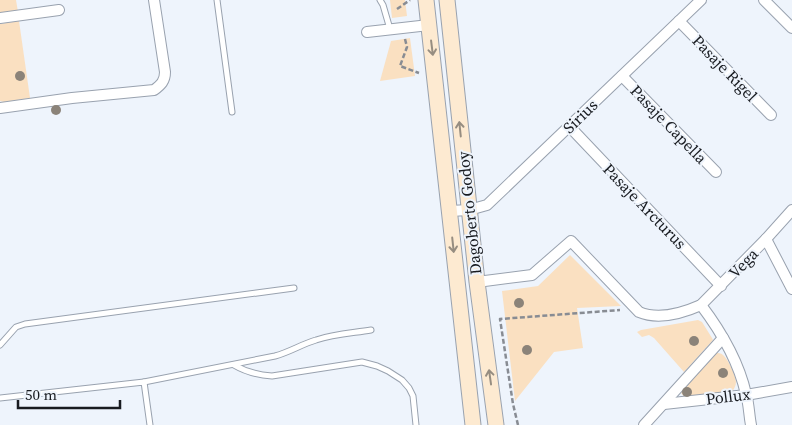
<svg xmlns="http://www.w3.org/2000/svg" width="792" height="425" font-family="'Source Serif 4',serif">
	<rect width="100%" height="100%" fill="#eef4fc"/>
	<g fill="#fae0c1">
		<polygon points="0,0 16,0 18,12 0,15"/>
		<polygon points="390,0 405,0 407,16 392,18"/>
		<polygon points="19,21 30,98 4,102 0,101 0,24"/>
		<polygon points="410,38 415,76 380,81 391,41"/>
		<polygon points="570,255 621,306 577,308 583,348 554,352 515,401 502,291 538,286"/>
		<polygon points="698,320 702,322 712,338 713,340 684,372 654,338 649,335 642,337 637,332 641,330"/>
		<path d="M715 353C718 353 721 353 723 355 728 359 736 376 736 382 736 386 734 389 731 393L685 397 680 392Z"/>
	</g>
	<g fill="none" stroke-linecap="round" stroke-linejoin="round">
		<defs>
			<g id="service">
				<polyline points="217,0 232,112"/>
				<polyline points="380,0 383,5 390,29"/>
				<polyline points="0,345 16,327 25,324 294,288"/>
				<path d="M234 365C246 372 257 375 272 376L362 362 377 366 388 371 402 380 409 388 413 396 416 425"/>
				<path d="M144 382 275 356C290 352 302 344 316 340 334 334 353 333 371 330"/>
				<polyline points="0,398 144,382 150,425"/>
			</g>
			<g id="minor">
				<polyline points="764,0 792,28"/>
				<polyline points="0,18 59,10"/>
				<polyline points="679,21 771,115"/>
				<polyline points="367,32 429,25"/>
				<polyline points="622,76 716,172"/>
				<path d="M0 108 72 98 154 90C161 85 165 81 165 72L154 0"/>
				<polyline points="569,126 721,286"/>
				<polyline points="450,211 469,210 487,205 701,0"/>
				<polyline points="766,239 792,289"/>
				<path d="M477 282 532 275 571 241 639 312C658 320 683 313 701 305L766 239 792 210"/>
				<path d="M701 305C720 330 739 363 746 394 749 404 749 415 751 425"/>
				<polyline points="664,404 746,395 792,387"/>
				<polyline points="644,425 723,338"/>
			</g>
			<g id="secondary">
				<polyline points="426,0 473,425"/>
				<polyline points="447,0 477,282 496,425"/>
			</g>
		</defs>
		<use href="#service" stroke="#99a2af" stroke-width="7"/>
		<use href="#minor" stroke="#99a2af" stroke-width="12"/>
		<use href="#secondary" stroke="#99a2af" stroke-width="17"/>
		<g stroke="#888c93" stroke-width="2.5" stroke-dasharray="5 2.5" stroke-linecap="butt">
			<polyline points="397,9 410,0"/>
			<polyline points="405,39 407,47 400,66 419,73"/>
			<polyline points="518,425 513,404 500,319 620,310"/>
		</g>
		<use href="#service" stroke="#fff" stroke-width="5"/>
		<use href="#minor" stroke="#fff" stroke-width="10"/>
		<use href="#secondary" stroke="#fdead1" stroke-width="15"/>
	</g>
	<g fill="#8b8379">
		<circle cx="20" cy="76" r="5"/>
		<circle cx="56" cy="110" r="5"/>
		<circle cx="519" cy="303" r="5"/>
		<circle cx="694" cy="341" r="5"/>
		<circle cx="527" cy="350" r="5"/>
		<circle cx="723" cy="373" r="5"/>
		<circle cx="687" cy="392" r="5"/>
	</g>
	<defs><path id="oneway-shaft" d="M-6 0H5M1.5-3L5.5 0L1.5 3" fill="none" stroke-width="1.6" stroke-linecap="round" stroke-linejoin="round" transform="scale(1.25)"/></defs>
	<g stroke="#968d81">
		<use href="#oneway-shaft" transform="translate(432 48) rotate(83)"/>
		<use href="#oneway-shaft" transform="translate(460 129) rotate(-96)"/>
		<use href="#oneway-shaft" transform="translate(453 245) rotate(84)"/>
		<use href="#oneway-shaft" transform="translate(490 377) rotate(-98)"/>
	</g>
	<g text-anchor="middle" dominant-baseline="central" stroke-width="4" stroke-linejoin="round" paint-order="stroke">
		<g font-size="16" fill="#181b20" stroke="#eef4fc">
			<text transform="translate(725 68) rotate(46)">Pasaje Rigel</text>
			<text transform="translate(580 116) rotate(-44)">Sirius</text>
			<text transform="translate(669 124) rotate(46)">Pasaje Capella</text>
			<text transform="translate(645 206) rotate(46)">Pasaje Arcturus</text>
			<text transform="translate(469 213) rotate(-96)">Dagoberto Godoy</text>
			<text transform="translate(743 263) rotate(-46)">Vega</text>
			<text transform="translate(728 396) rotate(-7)">Pollux</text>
		</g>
	</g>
	<path d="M18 400v8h102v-8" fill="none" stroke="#181b20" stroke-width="2.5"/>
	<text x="25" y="400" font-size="15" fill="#181b20" stroke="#eef4fc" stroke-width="4" paint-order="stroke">50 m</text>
</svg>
